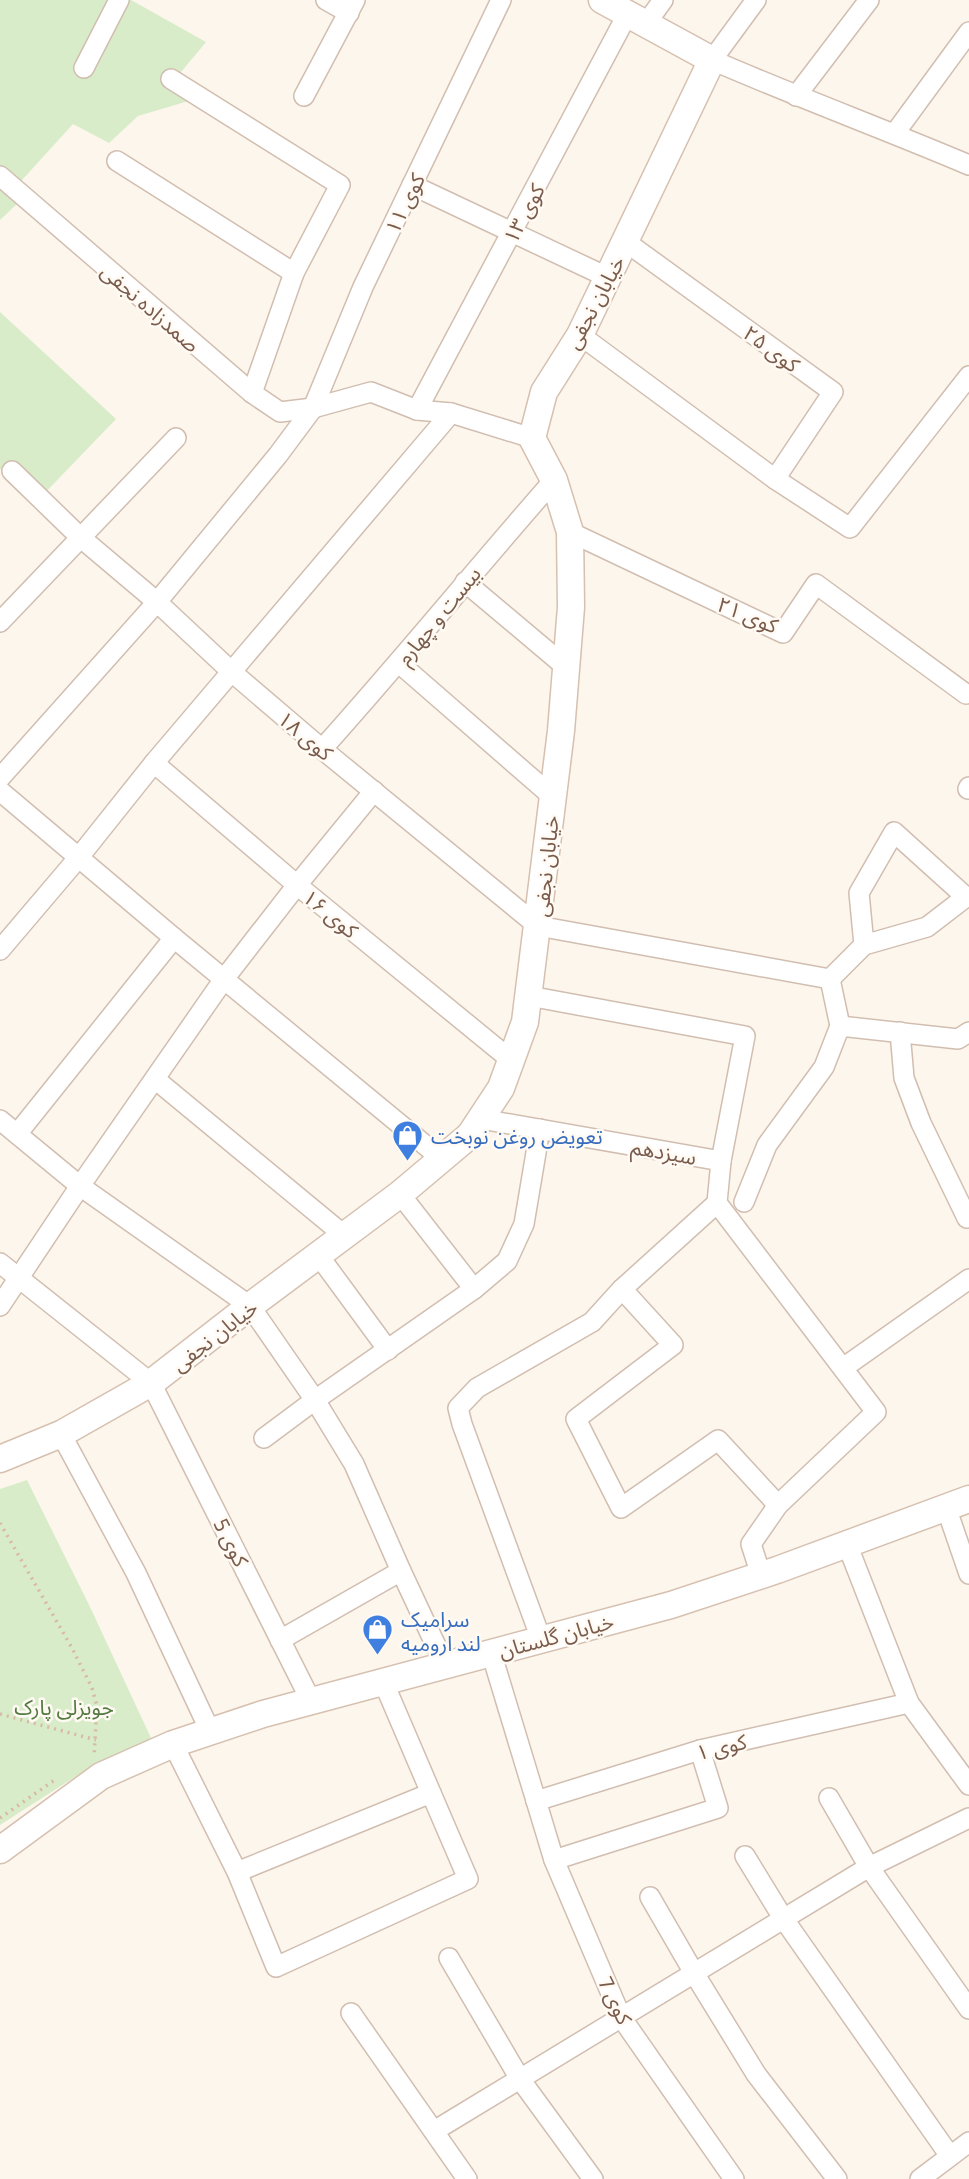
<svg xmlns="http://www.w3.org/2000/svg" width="969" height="2179" font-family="'Exo 2','Noto Sans Arabic',sans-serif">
	<rect width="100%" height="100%" fill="#fdf6ec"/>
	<g fill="#d8ecc9">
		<polygon points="0,0 131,0 206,42 176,78 192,100 138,116 109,143 73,124 11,192 19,202 0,220"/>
		<polygon points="0,312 116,419 38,500 0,469"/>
		<polygon points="27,1480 91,1609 151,1738 78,1775 0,1825 0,1489"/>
	</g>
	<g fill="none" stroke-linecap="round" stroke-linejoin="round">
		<defs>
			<g id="street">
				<polyline points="326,0 349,13"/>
				<path d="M756 0 712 60C797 97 884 129 969 165"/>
				<polyline points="645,25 663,0"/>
				<polyline points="84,68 119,0"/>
				<polyline points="171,79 340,185 294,273 252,393"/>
				<polyline points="304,96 355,0"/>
				<polyline points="796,96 869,0"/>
				<polyline points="895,133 969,32"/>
				<polyline points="117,161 294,273"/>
				<polyline points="0,176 252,393 280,412 313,408 371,392 417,410 451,413 532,438"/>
				<polyline points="412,185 607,277"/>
				<polyline points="626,242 833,392 775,479"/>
				<polyline points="580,335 775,479 850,528 969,376"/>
				<polyline points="417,410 627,15"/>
				<polyline points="12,471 80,537 157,602 233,673 322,749 538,926 830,979"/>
				<polyline points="570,532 783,633 816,584 966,694"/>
				<polyline points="465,582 566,667"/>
				<polyline points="0,622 176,438"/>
				<polyline points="399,663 553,797"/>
				<path d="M322 749C401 661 476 569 554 480"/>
				<polyline points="154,763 297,885 511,1060"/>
				<polyline points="0,778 157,602 278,455 313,408 363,287 501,0"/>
				<polyline points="968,789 969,787"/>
				<polyline points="0,791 174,938 442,1159"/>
				<polyline points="0,950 79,857 154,763 451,413"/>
				<polyline points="830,979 864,945 927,927 966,897 894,832 859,893 864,945"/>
				<polyline points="830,979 840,1026"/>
				<polyline points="900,1032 904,1078 921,1123 967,1218"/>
				<polyline points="155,1079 345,1236"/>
				<polyline points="481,1119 721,1161 745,1036 529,996"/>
				<polyline points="0,1120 80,1186 250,1306 315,1400 354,1464 401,1571 445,1665"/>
				<polyline points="17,1134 174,938"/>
				<polyline points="400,1194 474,1289"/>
				<polyline points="744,1202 767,1145 824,1067 840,1026 958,1039 969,1032"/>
				<polyline points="319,1256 388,1350"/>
				<polyline points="0,1263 151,1383 311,1701"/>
				<polyline points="622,1289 673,1345 576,1419 621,1508 718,1440 778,1505 876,1412 717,1203 721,1161"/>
				<polyline points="0,1306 80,1186 224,979 297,885 374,791"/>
				<polyline points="843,1368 969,1279"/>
				<polyline points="61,1434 136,1573 210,1731"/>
				<polyline points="264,1438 315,1400 474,1289 507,1261 524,1224 540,1129"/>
				<polyline points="946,1507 969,1574"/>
				<polyline points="847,1544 909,1703 969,1785"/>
				<polyline points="761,1575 751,1544 778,1505"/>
				<polyline points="541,1639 462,1424 458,1408 477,1388 592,1322 622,1289 717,1203"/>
				<polyline points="280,1640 401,1571"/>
				<polyline points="491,1652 554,1860 621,2017 734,2179"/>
				<polyline points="173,1744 237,1872 276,1967 468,1879 431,1793"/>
				<polyline points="829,1798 869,1867 969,2009"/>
				<polyline points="536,1801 700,1750 909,1703"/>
				<polyline points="745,1856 783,1918 950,2156"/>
				<polyline points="554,1860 718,1808 700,1750"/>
				<polyline points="237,1872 431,1793 383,1681"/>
				<polyline points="650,1897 694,1973 756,2074 837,2179"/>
				<polyline points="449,1958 520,2079 593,2179"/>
				<polyline points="351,2013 467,2179"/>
				<polyline points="434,2131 869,1867 969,1818"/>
				<polyline points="920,2179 969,2142"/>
			</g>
			<g id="secondary">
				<polyline points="0,1459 61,1434 151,1383 250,1306 400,1194 470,1135 501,1088 525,1022 561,731 571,607 570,532 554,480 532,438 544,392 580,335 712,60 602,0"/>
				<polyline points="0,1850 101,1776 173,1744 263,1714 671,1605 777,1570 969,1499"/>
			</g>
		</defs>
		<use href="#street" stroke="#d1beb0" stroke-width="22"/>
		<use href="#secondary" stroke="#d6c0b0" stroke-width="29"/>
		<g stroke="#d9b8a5" stroke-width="3.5" stroke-dasharray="2 5" stroke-linecap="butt">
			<polyline points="0,1523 72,1648 92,1688 97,1706 94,1757"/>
			<polyline points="0,1714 96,1740"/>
			<polyline points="0,1818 56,1779"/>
		</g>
		<use href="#street" stroke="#fff" stroke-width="19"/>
		<use href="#secondary" stroke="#fff" stroke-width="26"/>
	</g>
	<defs>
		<symbol id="shop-pin" viewBox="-11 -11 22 30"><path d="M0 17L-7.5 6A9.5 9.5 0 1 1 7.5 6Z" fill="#3f7fe0" stroke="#fffaf3"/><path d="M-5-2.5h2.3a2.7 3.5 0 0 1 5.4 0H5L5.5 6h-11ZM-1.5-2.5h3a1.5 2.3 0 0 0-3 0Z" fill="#fff"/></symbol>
	</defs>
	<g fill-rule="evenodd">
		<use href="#shop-pin" x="390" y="1118" width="35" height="47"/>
		<use href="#shop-pin" x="360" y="1612" width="35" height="47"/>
	</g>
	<g text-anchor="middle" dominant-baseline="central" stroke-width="5" stroke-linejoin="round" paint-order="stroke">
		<g font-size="21" fill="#7a5c4d" stroke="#fffaf3">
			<text transform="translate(404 203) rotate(-64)">کوی ۱۱</text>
			<text transform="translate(523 213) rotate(-62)">کوی ۱۳</text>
			<text transform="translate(594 302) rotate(-62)">خیابان نجفی</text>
			<text transform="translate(151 307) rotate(41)">صمدزاده نجفی</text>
			<text transform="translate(772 348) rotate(36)">کوی ۲۵</text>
			<text transform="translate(748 614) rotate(22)">کوی ۲۱</text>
			<text transform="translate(438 615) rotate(-51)">بیست و چهارم</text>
			<text transform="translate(306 735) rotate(40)">کوی ۱۸</text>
			<text transform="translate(545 866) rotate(-84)">خیابان نجفی</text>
			<text transform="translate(331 913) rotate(39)">کوی ۱۶</text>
			<text transform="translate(664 1151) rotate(10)">سیزدهم</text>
			<text transform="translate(214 1335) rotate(-38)">خیابان نجفی</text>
			<text transform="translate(232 1542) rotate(63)">کوی 5</text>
			<text transform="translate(556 1635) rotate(-15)">خیابان گلستان</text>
			<text transform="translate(721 1746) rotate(-14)">کوی ۱</text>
			<text transform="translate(616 2000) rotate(64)">کوی 7</text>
		</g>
		<g font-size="21" fill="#366cbe" stroke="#fffaf3" text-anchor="start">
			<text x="431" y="1135">تعویض روغن نوبخت</text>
			<text x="401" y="1618">سرامیک<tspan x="401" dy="24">لند ارومیه</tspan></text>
		</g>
		<g font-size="21" fill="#537a41" stroke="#fffaf3">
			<text x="64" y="1706">جویزلی پارک</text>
		</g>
	</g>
</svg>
